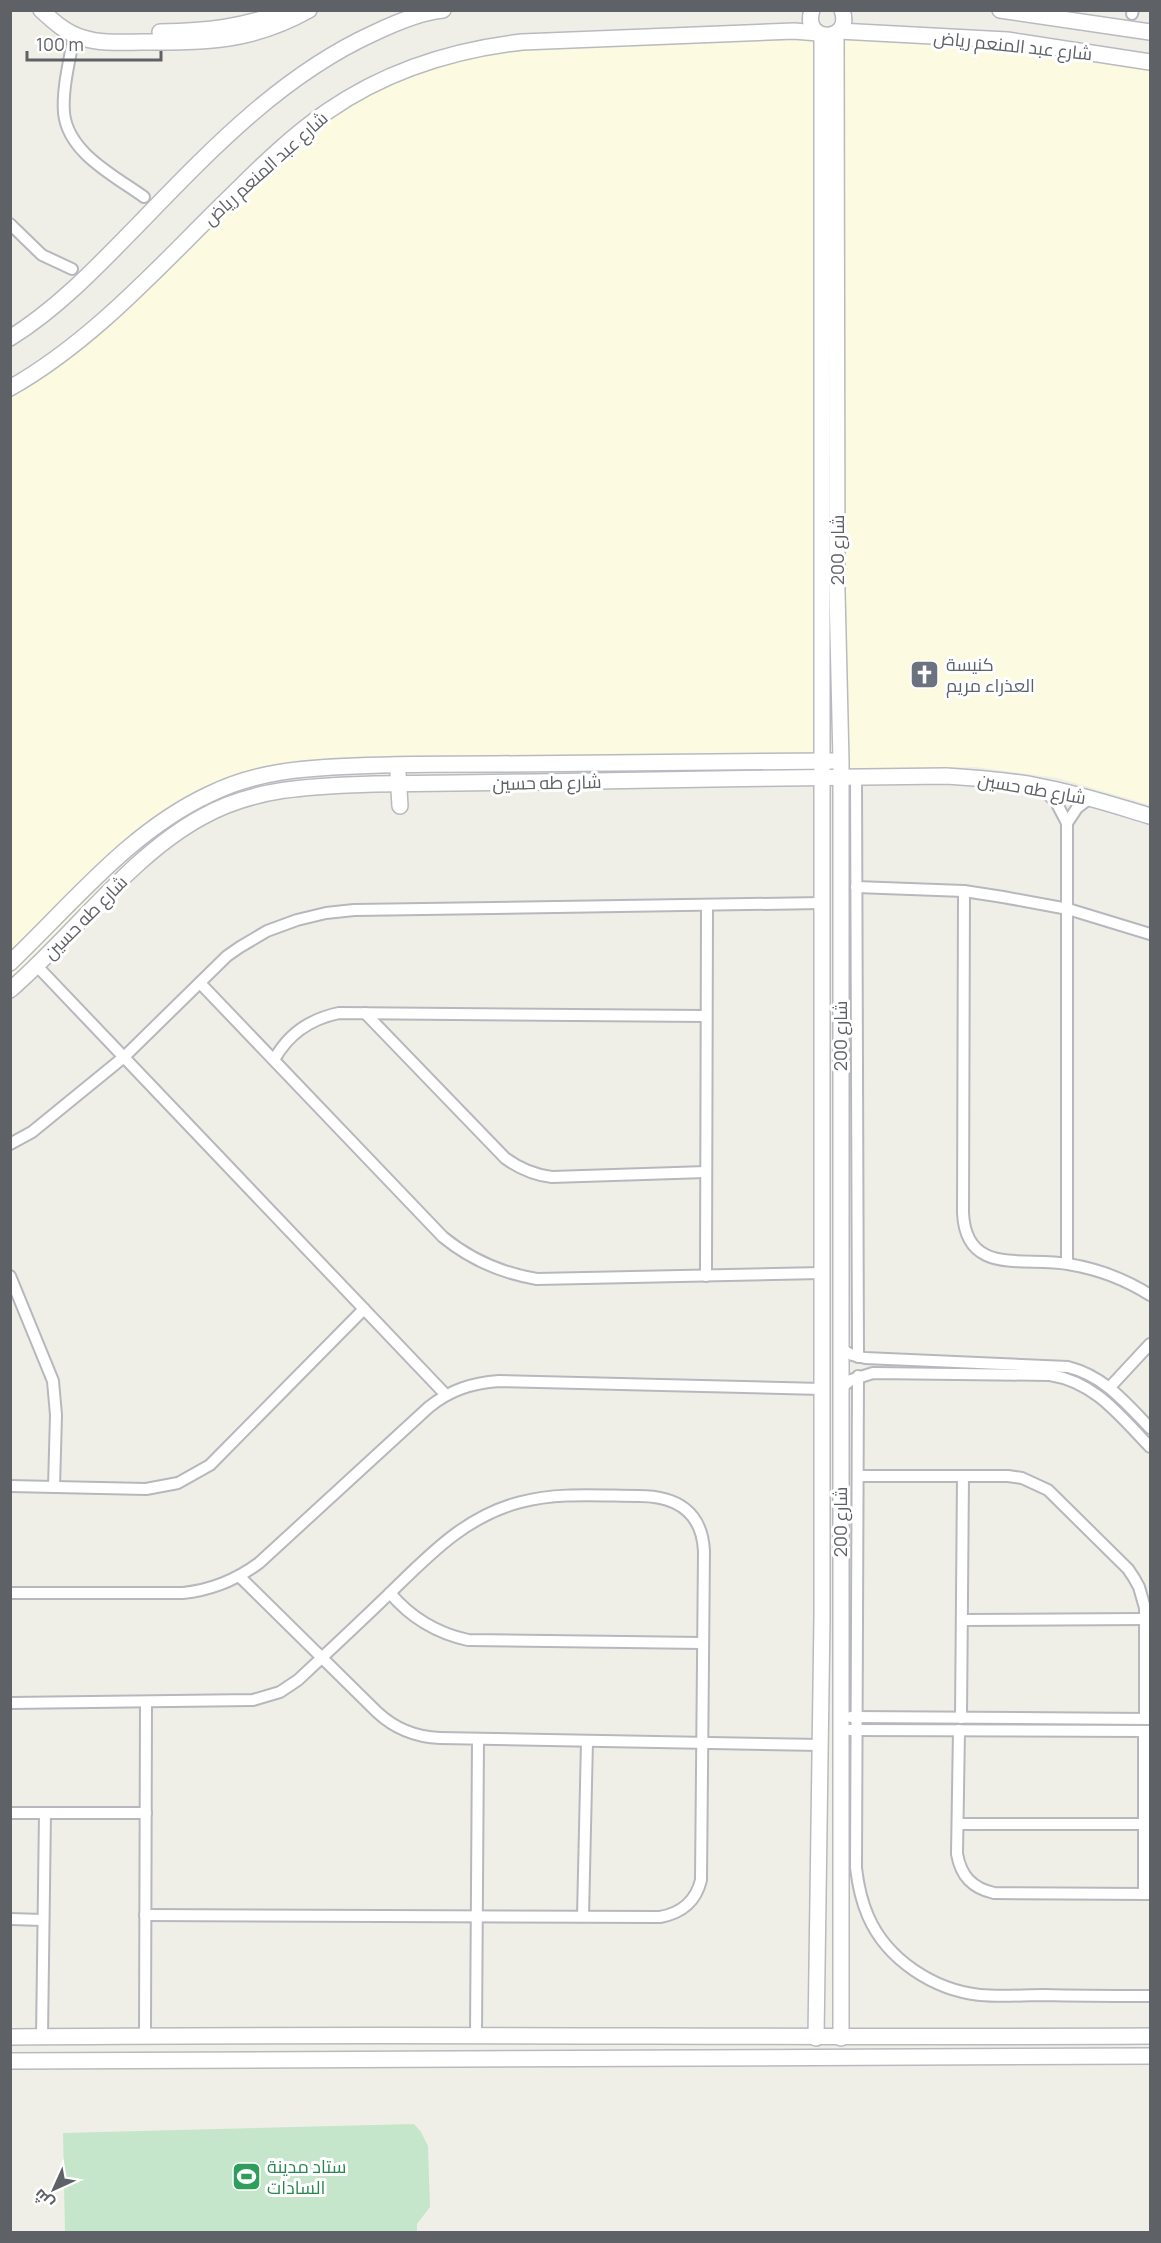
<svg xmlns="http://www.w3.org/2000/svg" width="1161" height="2243" font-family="Manrope,Cairo,sans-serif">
	<rect width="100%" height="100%" fill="#f0efe7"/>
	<polygon fill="#fcfae0" points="861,40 965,42 1150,66 1150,805 1058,778 976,767 318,775 250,786 208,803 190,813 145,846 126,863 11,977 11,383 84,327 269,148 331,100 376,76 521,42"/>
	<polygon fill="#c5e6ca" points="414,2124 421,2132 428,2146 430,2207 417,2224 417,2232 65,2232 63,2133"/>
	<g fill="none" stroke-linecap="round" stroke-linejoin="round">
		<defs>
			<g id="street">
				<polyline points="1132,14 1133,10"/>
				<path d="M74 35C70 59 62 88 64 113 68 153 115 176 144 197"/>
				<polyline points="10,224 42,255 72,269"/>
				<polyline points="856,777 858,1357"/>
				<polyline points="1040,787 1056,802 1067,823 1067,1263"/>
				<polyline points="1067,823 1077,808 1090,798"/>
				<polyline points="856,887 964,891 1003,897 1068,909 1150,934"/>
				<path d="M964 891 963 1213C966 1277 1025 1256 1068 1264 1098 1269 1125 1279 1150 1295"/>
				<polyline points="36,965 446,1395"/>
				<path d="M200 983 443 1237C471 1260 501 1273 537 1279L822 1273"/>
				<path d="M365 1013 505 1158C520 1169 534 1175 552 1177L706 1172"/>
				<path d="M274 1060C288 1034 310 1019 339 1013L706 1016"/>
				<polyline points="10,1144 32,1132 124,1057 227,956 240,947 267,931 297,920 326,913 354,910 822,903"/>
				<polyline points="10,1276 53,1381 56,1415 54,1487"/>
				<polyline points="706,1276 707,905"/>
				<path d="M840 1348 852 1355 865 1358 1068 1367C1104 1376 1125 1402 1150 1428"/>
				<path d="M858 1376 856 1868C858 1885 861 1900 868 1916 887 1960 934 1990 980 1995 1001 1997 1023 1995 1045 1995 1080 1996 1115 1996 1150 1996"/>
				<polyline points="1110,1387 1150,1344"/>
				<path d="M840 1389 851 1380 873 1373 1050 1375C1095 1382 1120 1416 1150 1447"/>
				<polyline points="858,1476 1008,1476 1022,1478 1048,1490 1128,1569 1134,1578 1139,1587 1145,1608 1145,1718"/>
				<polyline points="10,1486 146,1489 178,1483 210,1465 364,1309"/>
				<path d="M240 1577 377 1712C395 1729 415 1737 440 1738L820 1745"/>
				<path d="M10 1593H183C212 1590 236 1580 259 1563L429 1407C450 1390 472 1383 499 1381L822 1389"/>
				<path d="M390 1593C411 1618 436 1633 468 1640L703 1643"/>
				<polyline points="962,1620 1145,1619"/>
				<path d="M10 1703 253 1700 280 1692 298 1680C328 1652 358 1624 388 1595 428 1556 465 1516 521 1502 559 1492 601 1496 639 1496 676 1496 702 1511 704 1551L701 1880C696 1901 682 1913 660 1917L145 1915"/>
				<polyline points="851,1717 1150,1719"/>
				<polyline points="961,1718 963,1476"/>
				<polyline points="850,1730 1150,1731"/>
				<path d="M959 1730 957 1854C961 1876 972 1888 994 1893L1150 1894"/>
				<polyline points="1144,1731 1144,1894"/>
				<polyline points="10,1813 146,1813"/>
				<polyline points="958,1824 1144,1824"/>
				<polyline points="583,1916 587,1741"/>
				<polyline points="10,1919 43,1920"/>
				<polyline points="476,2036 478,1739"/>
				<polyline points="42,2037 45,1813"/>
				<polyline points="145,2037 146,1702"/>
			</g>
			<g id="secondary">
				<path d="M41 10C54 22 66 33 83 38 102 44 124 42 143 42 207 42 252 42 309 10"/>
				<path d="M812 10C801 44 854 43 842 10"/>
				<polyline points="1000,10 1150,32"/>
				<polyline points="839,31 1007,40 1150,62"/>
				<path d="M160 32C204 31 245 28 286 10"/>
				<polyline points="836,34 837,592 841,761 841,2038"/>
				<path d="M10 338C55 310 93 271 130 233 203 158 277 77 374 33 395 23 420 12 443 10"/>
				<path d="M10 388C95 340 163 262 232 195 262 165 293 135 328 111 386 71 452 50 522 42L794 31 818 33"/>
				<polyline points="398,773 400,806"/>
				<path d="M10 963C73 903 130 831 210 794 257 771 304 768 355 766 402 764 449 764 496 764 608 762 720 761 832 761"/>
				<path d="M10 990C73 936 130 856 202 817 255 787 315 786 374 784 428 783 482 783 536 782 673 780 809 777 946 776 977 778 1008 780 1038 786 1077 793 1113 805 1150 816"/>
				<path d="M10 2037C390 2033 771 2038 1150 2036"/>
				<polyline points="816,2038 822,1617 822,35"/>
				<polyline points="10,2061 1150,2056"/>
			</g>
		</defs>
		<use href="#street" stroke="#b7b8bd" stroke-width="14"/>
		<use href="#secondary" stroke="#b8bac0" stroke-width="18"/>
		<use href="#street" stroke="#fff" stroke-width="10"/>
		<use href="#secondary" stroke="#fff" stroke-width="15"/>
	</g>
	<defs>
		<symbol id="church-square" viewBox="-11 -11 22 22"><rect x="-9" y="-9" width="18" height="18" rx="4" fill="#6b7280" stroke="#fff"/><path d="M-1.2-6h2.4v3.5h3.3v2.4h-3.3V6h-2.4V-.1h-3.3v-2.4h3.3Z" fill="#fff"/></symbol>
		<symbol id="stadium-square" viewBox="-11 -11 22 22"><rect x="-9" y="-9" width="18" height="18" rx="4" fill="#2e9e5b" stroke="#fff"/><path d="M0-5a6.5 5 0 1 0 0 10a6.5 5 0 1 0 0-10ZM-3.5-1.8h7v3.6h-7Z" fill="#fff"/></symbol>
	</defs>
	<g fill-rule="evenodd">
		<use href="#church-square" x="908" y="658" width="33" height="33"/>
		<use href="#stadium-square" x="230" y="2160" width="33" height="33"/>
	</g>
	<g text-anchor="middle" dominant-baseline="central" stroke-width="6" stroke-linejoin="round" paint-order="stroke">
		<g font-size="18" fill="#5e6166" stroke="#fff">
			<text transform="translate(1013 45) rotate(6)">شارع عبد المنعم رياض</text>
			<text transform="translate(265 168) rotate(-42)">شارع عبد المنعم رياض</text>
			<text transform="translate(837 550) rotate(-90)">شارع 200</text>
			<text transform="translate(547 782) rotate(-1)">شارع طه حسين</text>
			<text transform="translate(1032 788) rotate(10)">شارع طه حسين</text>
			<text transform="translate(85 917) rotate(-45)">شارع طه حسين</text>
			<text transform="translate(840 1036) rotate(-90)">شارع 200</text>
			<text transform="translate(840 1522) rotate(-90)">شارع 200</text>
		</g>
		<g font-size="18" fill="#5b616d" stroke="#fff" text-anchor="start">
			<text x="946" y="664">كنيسة<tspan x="946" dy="21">العذراء مريم</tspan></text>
		</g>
		<g font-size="18" fill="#27864d" stroke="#fff" text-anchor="start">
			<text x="267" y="2166">ستاد مدينة<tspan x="267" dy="21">السادات</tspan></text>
		</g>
	</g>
	<rect width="1161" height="2243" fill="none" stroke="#5e6166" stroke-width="24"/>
	<g transform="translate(54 2189) rotate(225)" stroke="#ffffff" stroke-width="4.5" paint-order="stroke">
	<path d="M0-4.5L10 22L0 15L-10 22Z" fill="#5e6166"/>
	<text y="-9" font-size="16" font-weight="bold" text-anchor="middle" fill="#5e6166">ش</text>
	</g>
	<path d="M27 51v9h134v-9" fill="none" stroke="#5e6166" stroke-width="3"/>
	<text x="36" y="51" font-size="18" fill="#5e6166" stroke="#ffffff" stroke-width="4.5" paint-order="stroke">100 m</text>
</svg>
